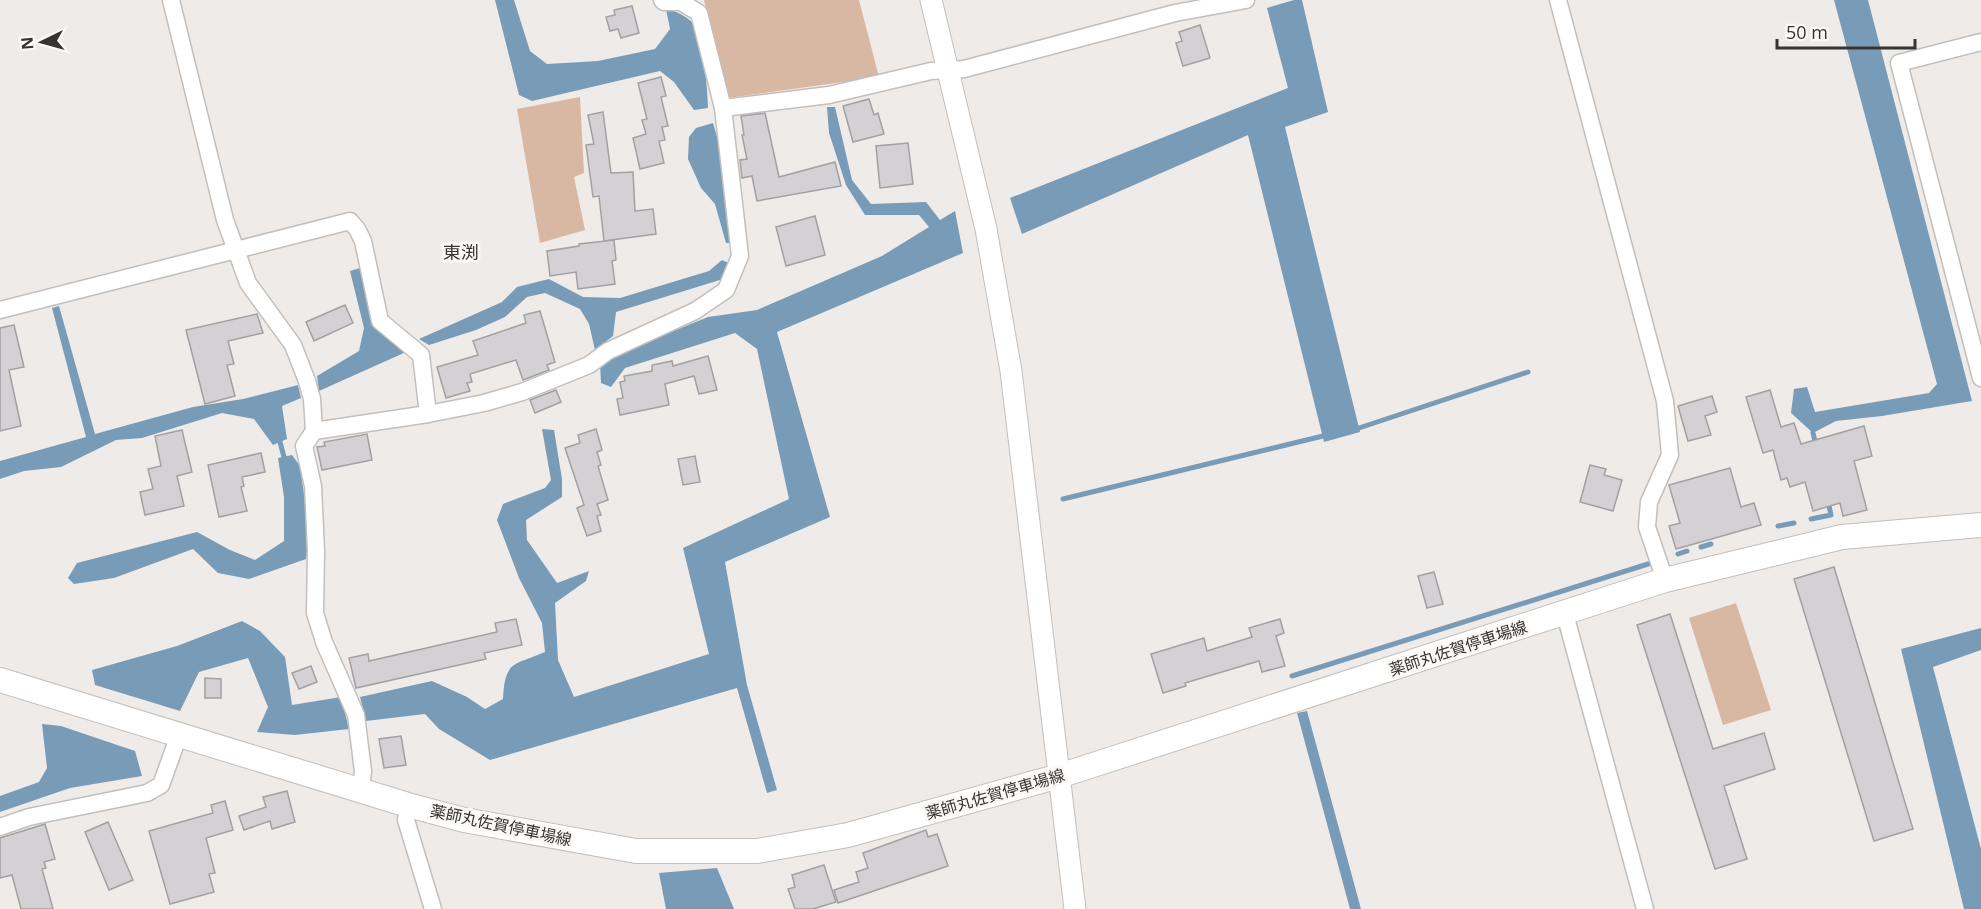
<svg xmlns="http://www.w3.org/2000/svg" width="1981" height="909" font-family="'Open Sans','Noto Sans JP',sans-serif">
	<rect width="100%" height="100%" fill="#efebe8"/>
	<g fill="#d8b8a2">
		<polygon points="704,0 859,0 879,77 728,98"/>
		<polygon points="580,97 584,173 574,177 585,230 540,243 517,109"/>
		<polygon points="1736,603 1771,710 1723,725 1689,618"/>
	</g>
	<g fill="#789cb7">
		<path d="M495 0H514L530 51 547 64 598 61 655 49 670 29 666 9C677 11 691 18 697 29 703 38 708 95 708 108L694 110 674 82 660 71 532 101 519 95Z"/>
		<polygon points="1294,0 1302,0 1328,112 1285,127 1360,432 1324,442 1248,135 1022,234 1010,198 1288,88 1267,8"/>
		<polygon points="1834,0 1868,0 1972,401 1882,416 1836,421 1813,433 1791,413 1794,389 1807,387 1815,412 1929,393 1937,384"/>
		<path d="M827 107H835L852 180 871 204 926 202 940 220 955 211 963 253 777 332 830 517 725 562 747 685 777 790 767 793 737 688 490 760 439 729 425 714 366 721 360 697 432 681 467 697 485 709 503 699C505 660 513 666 545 652L542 623 519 578 497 520 503 504 545 488 551 480 542 429 554 430 562 479V497L526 520 527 540 557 583 589 571 586 581 555 603 558 660 574 697 709 654 683 548 789 499 757 349 735 333 625 368 611 387 601 383 600 364 622 352 708 317 757 310 882 256 929 227 919 215H865L846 185 829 133Z"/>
		<polygon points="713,123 728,175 731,243 726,243 715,204 701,188 688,159 689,137 696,128"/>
		<polygon points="722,260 731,264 723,279 616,312 613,336 595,350 589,324 580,309 545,293 527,297 505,317 476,330 429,345 419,339 502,302 517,287 549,279 583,297 620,298 709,271"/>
		<polygon points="360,268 374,326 406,352 319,391 317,376 359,351 364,328 350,271"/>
		<polygon points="59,306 95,434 193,407 243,399 298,385 301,398 282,406 287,439 273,445 254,419 222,413 142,438 116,440 61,467 24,471 0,479 0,461 86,437 52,308"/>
		<polygon points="292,455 300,466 309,530 306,559 249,579 218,573 193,549 114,578 74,584 68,578 77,563 197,532 230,550 255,560 284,541 284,497 278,458"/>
		<polygon points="242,621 260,631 285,657 292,705 341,697 349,729 295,735 257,732 268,707 248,658 199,672 180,711 95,685 92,670 177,646"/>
		<polygon points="1981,628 1981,650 1933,667 1981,849 1981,909 1964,909 1901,649"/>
		<polygon points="1307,711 1361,909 1350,909 1297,713"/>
		<polygon points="42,724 61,726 135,751 142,776 70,788 0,812 0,796 39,782 47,768"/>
		<polygon points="717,868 734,909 666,909 659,873"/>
	</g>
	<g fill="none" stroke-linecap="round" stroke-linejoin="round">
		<g stroke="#789cb7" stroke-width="5">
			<polyline points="1359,428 1528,372"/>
			<polyline points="1813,433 1816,445"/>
			<polyline points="280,442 284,457"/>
			<polyline points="1063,499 1323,436"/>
			<polyline points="1811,519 1831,515 1828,501"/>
			<polyline points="1778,526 1794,523"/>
			<polyline points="1701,547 1711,544"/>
			<polyline points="1678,554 1687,551"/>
			<polyline points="1292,676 1648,564"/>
		</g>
	</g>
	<g fill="#d3d1d4" stroke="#a3a0a3" stroke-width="1.5">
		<polygon points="632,6 639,33 621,38 618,29 610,31 606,17 615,15 614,10"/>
		<polygon points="1200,25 1210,58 1183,66 1176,43 1182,41 1179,32"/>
		<polygon points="661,77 666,96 661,97 668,126 662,127 665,140 659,141 664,163 640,169 633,138 646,134 642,120 647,119 638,83"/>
		<polygon points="869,99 874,115 878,113 884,134 853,142 843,106"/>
		<polygon points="603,112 611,173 633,172 635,211 653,209 656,234 604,241 599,196 593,197 586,145 594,144 588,115"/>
		<polygon points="765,113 779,177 835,162 841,186 757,201 752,176 742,178 740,160 747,159 742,135 744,135 741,116"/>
		<polygon points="908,143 913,184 880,188 876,146"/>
		<polygon points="815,216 825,255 786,266 776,227"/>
		<polygon points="614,240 616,260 612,261 615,284 578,289 576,272 550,276 547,251 579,246 579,244"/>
		<polygon points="345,305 353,323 314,341 306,322"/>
		<polygon points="540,311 555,362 547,365 549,370 523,380 516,360 470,374 472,382 467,383 470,391 446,398 437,367 478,355 473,341 526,323 524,315"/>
		<polygon points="257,314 263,333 228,341 234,364 227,365 235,396 205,404 186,330"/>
		<polygon points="14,325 24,367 9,370 21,426 0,431 0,328"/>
		<polygon points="708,356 717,390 699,394 694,376 665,384 669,405 620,415 617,399 623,398 620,382 625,381 624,376 652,371 652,365 672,361 673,366"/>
		<polygon points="556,390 561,402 535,413 530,400"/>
		<polygon points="1770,390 1781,427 1794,423 1801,444 1864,426 1872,456 1854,461 1867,510 1843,516 1840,503 1813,511 1805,482 1790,487 1787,478 1781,480 1773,450 1763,453 1746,397"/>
		<polygon points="1712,396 1717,412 1705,416 1711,435 1688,441 1678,406"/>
		<polygon points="596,429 602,450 597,452 601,465 598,466 608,500 597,504 601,515 597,516 601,531 587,536 577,508 584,505 565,448 580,443 578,435"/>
		<polygon points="182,430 192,472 177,476 184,506 145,515 140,492 153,489 148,469 161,466 155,436"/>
		<polygon points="367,434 372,460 322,470 317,447 325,446 324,442"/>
		<polygon points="261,453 265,472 242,477 244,486 241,487 247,511 219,517 208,465"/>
		<polygon points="695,456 700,482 683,485 678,459"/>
		<polygon points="1590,465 1606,469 1604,475 1622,480 1613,511 1580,502"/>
		<polygon points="1730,468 1741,507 1754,503 1761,525 1676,549 1669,526 1680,523 1669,485"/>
		<polygon points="1834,567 1913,829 1874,841 1794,579"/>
		<polygon points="1434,572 1443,604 1427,608 1418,576"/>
		<polygon points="1670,614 1713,749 1764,733 1775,769 1724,786 1747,859 1715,869 1637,625"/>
		<polygon points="516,619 522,645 484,653 486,659 356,688 349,658 368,654 369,661 497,632 495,623"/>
		<polygon points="1280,619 1284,633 1276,636 1285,666 1262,672 1259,661 1185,683 1186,686 1163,693 1151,654 1204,638 1207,651 1252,637 1249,628"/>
		<polygon points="311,666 317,682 299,689 292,673"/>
		<polygon points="205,678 221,679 221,698 205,698"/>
		<polygon points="401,736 406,765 384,768 379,739"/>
		<polygon points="287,791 295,822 272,829 270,821 244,830 239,816 266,807 263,797"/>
		<polygon points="225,801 233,830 206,838 215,873 209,874 214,892 170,904 149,831 213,813 211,805"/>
		<polygon points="108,822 133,880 109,890 85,832"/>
		<polygon points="45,824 55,859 44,862 46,868 42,869 53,909 21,909 12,875 0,878 0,838"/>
		<polygon points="926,830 928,837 937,834 948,866 838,903 834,890 859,882 856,872 868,868 863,853"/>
		<polygon points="824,865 836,902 813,909 795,909 788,889 795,887 792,875"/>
	</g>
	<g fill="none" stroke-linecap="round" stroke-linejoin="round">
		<defs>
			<g id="minor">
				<polyline points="171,0 225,220 248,283 293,345 307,381 312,399 314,431 304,446 313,486 316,551 315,613 324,642 356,715 363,771 361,790"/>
				<polyline points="1558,0 1665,401 1670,455 1649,502 1647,527 1665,580"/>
				<polyline points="1981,42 1899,63 1981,378"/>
				<polyline points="723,108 829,95 931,71 964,69 1175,13 1246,0"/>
				<polyline points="0,310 350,221 357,229 363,241 380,321 421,355 428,414"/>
				<polyline points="314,431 428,414 484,403 522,392 589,365 608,351 695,311 726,290 740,256 723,108 699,13 681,2 664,2 662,0"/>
				<polyline points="1565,614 1645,909"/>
				<polyline points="408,805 406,820 433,909"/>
				<polyline points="0,827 29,817 147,793 161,785 179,735"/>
			</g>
			<polyline id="tertiary" points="931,0 986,229 1011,371 1075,909"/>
			<polyline id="secondary" points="0,680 408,805 464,820 636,851 757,851 848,835 1059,776 1665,580 1842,537 1981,525"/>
		</defs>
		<use href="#minor" stroke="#c2bfbc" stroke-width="19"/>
		<use href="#tertiary" stroke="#c2bfbc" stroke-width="23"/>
		<use href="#secondary" stroke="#c2bfbc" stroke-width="26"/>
		<use href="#minor" stroke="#fff" stroke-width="16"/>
		<use href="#tertiary" stroke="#fff" stroke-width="21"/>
		<use href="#secondary" stroke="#fff" stroke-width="24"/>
	</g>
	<g text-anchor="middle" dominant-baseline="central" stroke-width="6" stroke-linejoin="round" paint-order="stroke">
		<g font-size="16" fill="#363433" stroke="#fcf8f6">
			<text transform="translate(1458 648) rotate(-18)">薬師丸佐賀停車場線</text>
			<text transform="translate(995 794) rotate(-16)">薬師丸佐賀停車場線</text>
			<text transform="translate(501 825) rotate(12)">薬師丸佐賀停車場線</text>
		</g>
		<g font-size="18" fill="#363433" stroke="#fcf8f6">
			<text x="461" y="252">東渕</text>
		</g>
	</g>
	<g transform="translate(42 42) rotate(265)" stroke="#fcf8f6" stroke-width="4.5" paint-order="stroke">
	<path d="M0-4.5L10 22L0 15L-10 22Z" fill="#363433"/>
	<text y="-9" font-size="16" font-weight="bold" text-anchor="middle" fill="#363433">N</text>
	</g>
	<path d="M1777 39v9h138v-9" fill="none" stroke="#363433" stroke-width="3"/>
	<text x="1786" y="39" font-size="18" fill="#363433" stroke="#fcf8f6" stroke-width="4.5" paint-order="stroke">50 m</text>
</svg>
